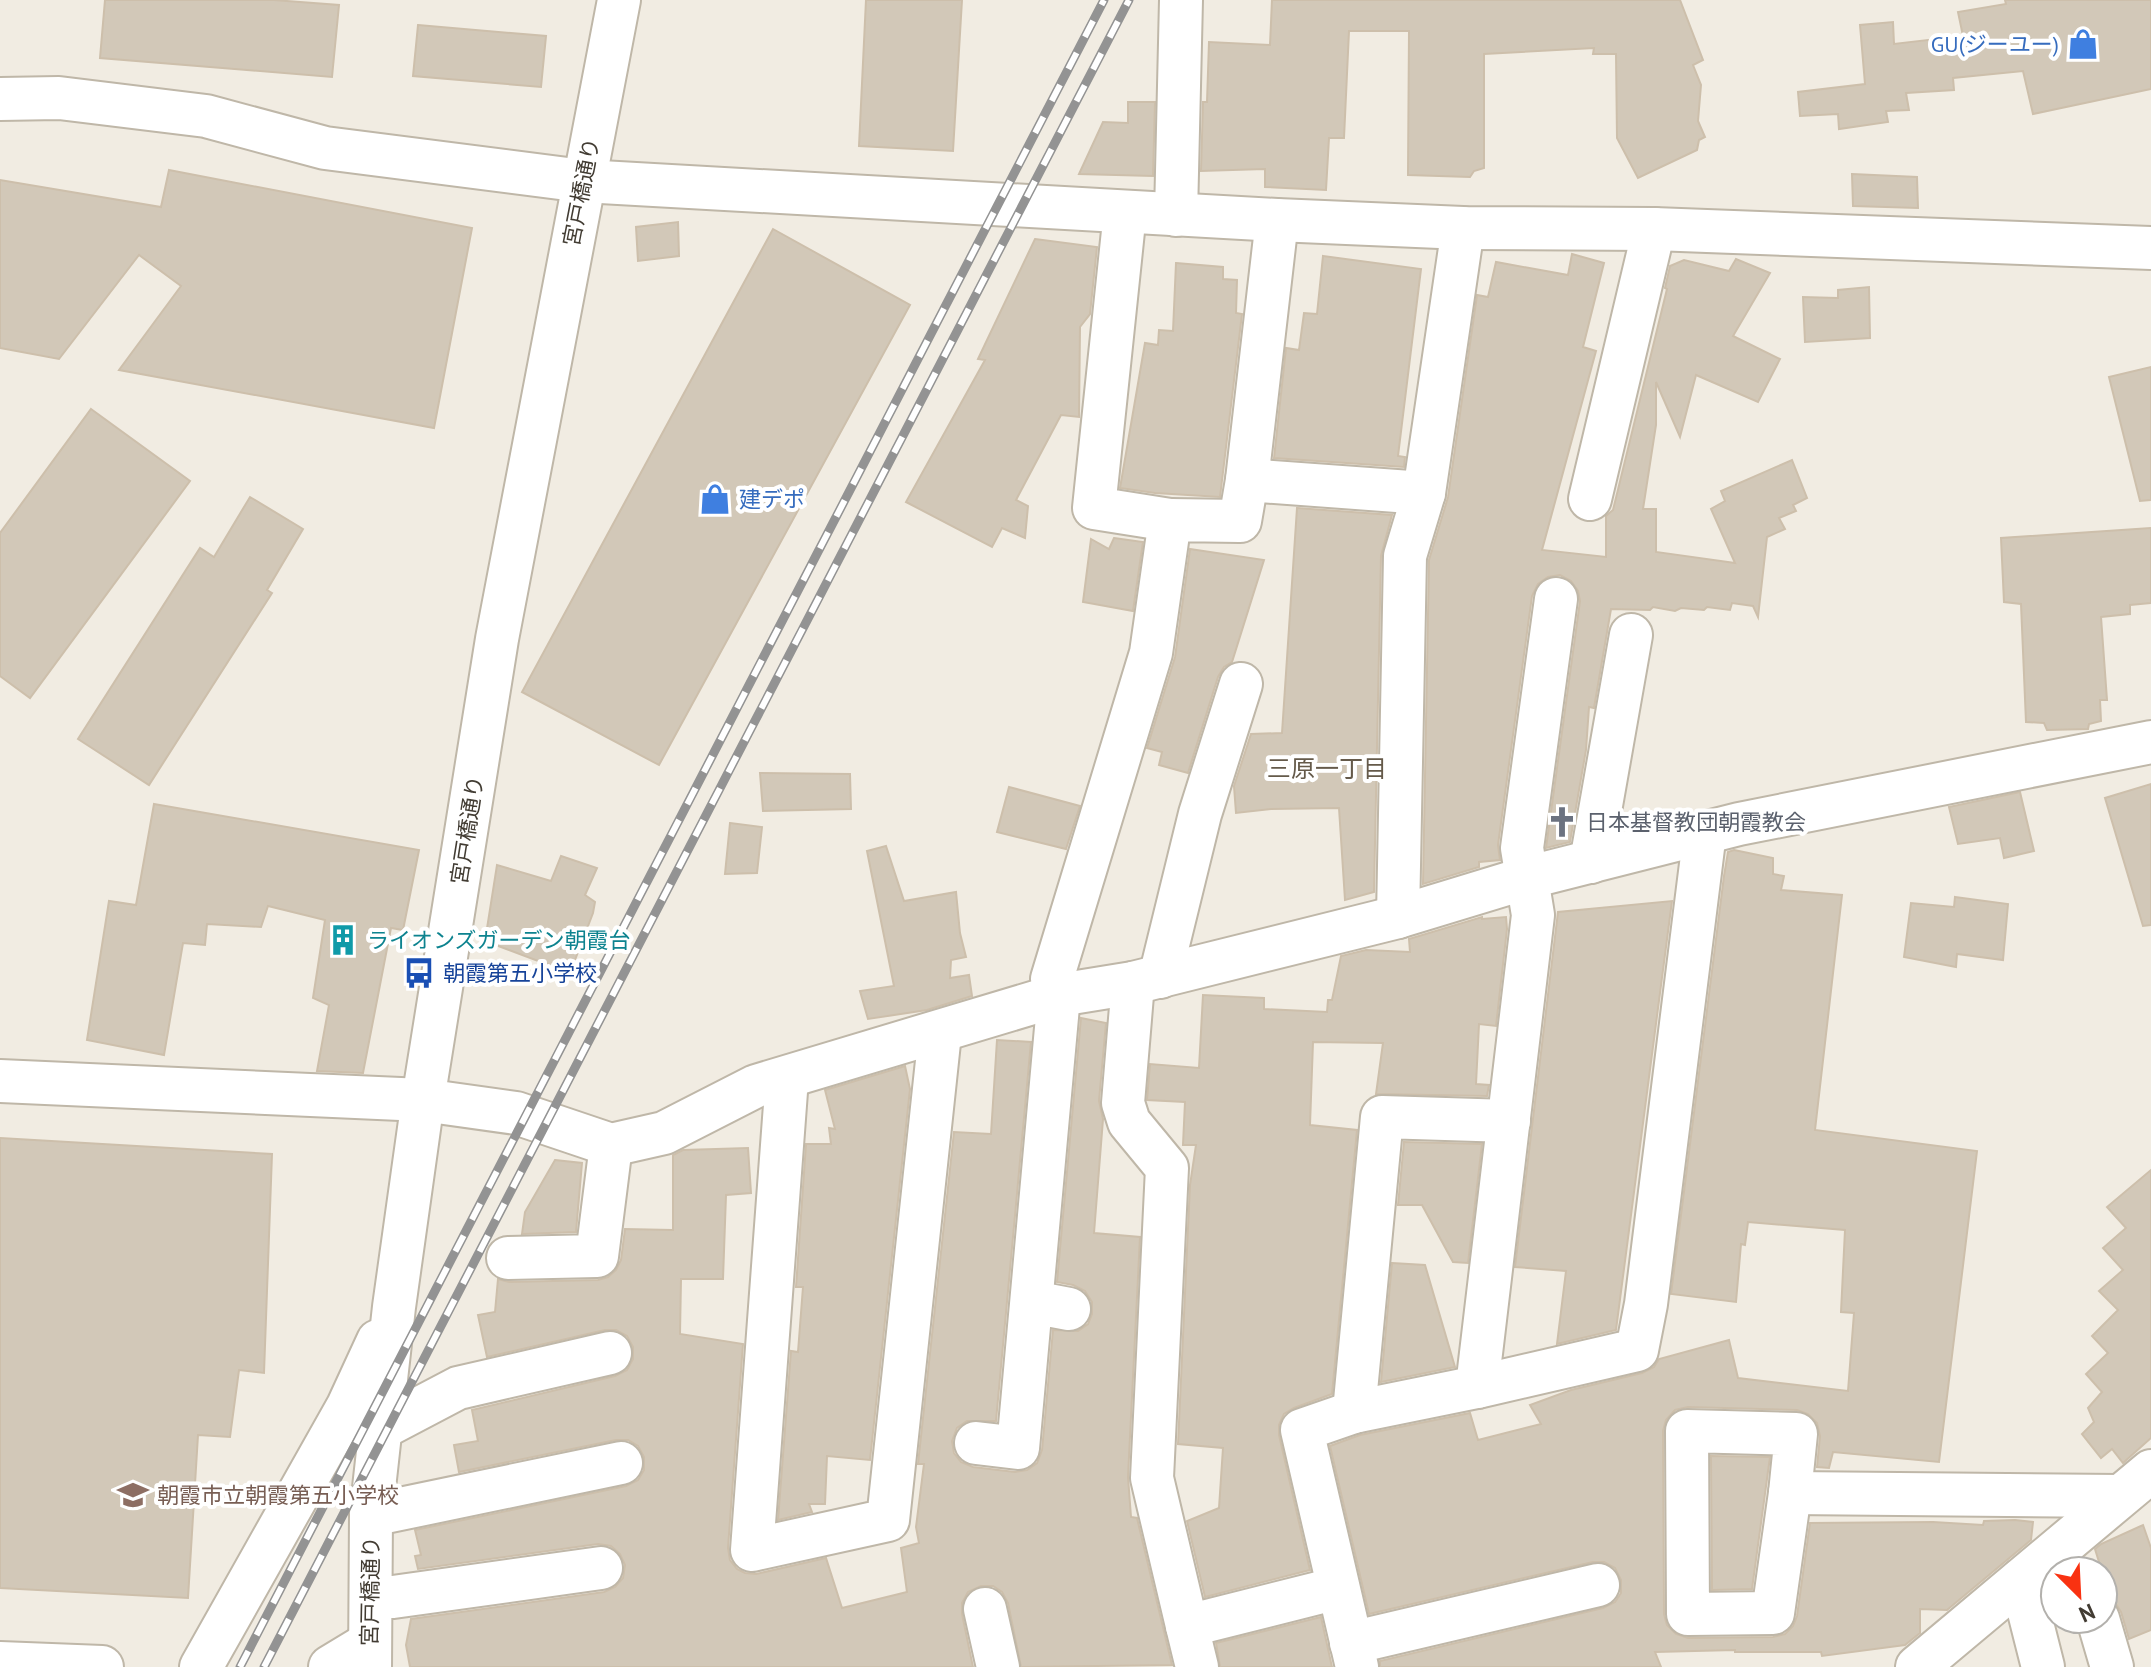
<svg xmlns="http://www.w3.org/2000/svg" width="2151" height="1667" font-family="'PT Sans','Noto Sans JP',sans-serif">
	<rect width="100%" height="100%" fill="#f1ece2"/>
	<g fill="#d2c8b8" stroke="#cdbfab" stroke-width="2">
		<polygon points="105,0 274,0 339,5 332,77 100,58"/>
		<polygon points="866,0 962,0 953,151 859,146"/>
		<polygon points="1272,0 1680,0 1703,60 1693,65 1701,85 1698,121 1705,137 1699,140 1697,150 1638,178 1617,138 1616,54 1593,54 1594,48 1484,54 1484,168 1474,171 1470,177 1408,175 1409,31 1349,31 1344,138 1329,138 1326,190 1265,187 1265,169 1201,171 1203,102 1207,102 1209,42 1270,45"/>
		<polygon points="2005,0 2151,0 2151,89 2033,114 2023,71 1953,78 1954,90 1906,93 1909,110 1886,111 1888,122 1839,129 1838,114 1800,116 1798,92 1865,84 1860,25 1893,22 1894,44 1963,36 1958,12 2006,4"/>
		<polygon points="418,25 546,36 541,87 413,76"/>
		<polygon points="1128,102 1155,102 1153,176 1079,174 1103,122 1128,123"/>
		<polygon points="169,170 472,228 434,428 119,370 181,286 139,255 59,359 0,348 0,180 161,207"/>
		<polygon points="1852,174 1917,177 1918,208 1853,206"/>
		<polygon points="678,222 679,256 638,261 636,227"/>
		<polygon points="773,229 910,305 659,765 522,692"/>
		<polygon points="1035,239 1097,247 1090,314 1080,327 1079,417 1061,415 1016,500 1028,506 1025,538 1002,528 992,547 906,502 985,360 978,359"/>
		<polygon points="1572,254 1604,263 1583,347 1596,351 1542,550 1606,557 1606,516 1613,510 1667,289 1665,288 1670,266 1684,260 1729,271 1736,259 1770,273 1733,336 1780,359 1758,402 1696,375 1680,437 1656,382 1656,425 1643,509 1656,509 1656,552 1735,563 1711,509 1725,501 1721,491 1792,460 1807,498 1793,505 1796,511 1779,518 1785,529 1767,537 1758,617 1753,606 1732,603 1730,610 1707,607 1704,610 1681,608 1675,611 1653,607 1650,610 1611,609 1594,708 1589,707 1586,750 1570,842 1546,848 1580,601 1578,591 1571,581 1560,575 1548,577 1538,584 1532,596 1498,845 1500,860 1479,862 1479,867 1423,884 1429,560 1448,497 1477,295 1488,297 1496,262 1568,275"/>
		<polygon points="1323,256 1421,269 1398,456 1405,457 1404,467 1274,458 1286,348 1299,350 1304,313 1317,314"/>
		<polygon points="1176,263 1223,267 1223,279 1237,280 1236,313 1242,314 1220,497 1155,493 1120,488 1145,343 1158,345 1159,330 1173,331"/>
		<polygon points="1869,287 1870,338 1805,342 1803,297 1838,298 1838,290"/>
		<polygon points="2151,367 2151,500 2140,501 2109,377"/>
		<polygon points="91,409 190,481 30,698 0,676 0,533"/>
		<polygon points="250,497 303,529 267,590 272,593 149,785 78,739 200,548 214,557"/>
		<polygon points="1297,508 1392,515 1381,556 1374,892 1345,900 1339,808 1271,809 1236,813 1234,786 1251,734 1282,733"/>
		<polygon points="2151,528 2151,603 2130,605 2130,614 2101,617 2107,700 2100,700 2101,721 2089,724 2088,729 2047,730 2044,723 2026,722 2021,604 2004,602 2001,538"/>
		<polygon points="1114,538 1143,542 1133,611 1083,602 1091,539 1109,549"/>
		<polygon points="1190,549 1264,560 1232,662 1224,667 1218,677 1188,773 1159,765 1162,752 1147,748 1175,657"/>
		<polygon points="760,773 850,774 851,809 763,811"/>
		<polygon points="2151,784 2151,925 2143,926 2105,798"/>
		<polygon points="1009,787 1080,806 1066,849 997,832"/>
		<polygon points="2020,792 2034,851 2004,858 2000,838 1958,844 1949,807"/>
		<polygon points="154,804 419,850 403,930 391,928 363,1073 317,1071 329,1005 313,998 325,920 268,906 261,927 207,924 205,945 183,943 164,1055 87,1040 109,901 136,905"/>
		<polygon points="730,823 762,827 757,873 725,874"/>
		<polygon points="886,846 904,901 956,892 960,933 966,957 951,960 950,978 969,975 972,996 927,1010 868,1019 860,991 894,986 867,851"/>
		<polygon points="1734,850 1773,858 1773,874 1784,876 1781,890 1842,895 1815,1130 1977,1151 1939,1462 1833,1452 1829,1468 1817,1467 1820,1436 1817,1423 1808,1414 1797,1410 1688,1407 1675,1410 1666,1420 1663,1431 1664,1614 1667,1625 1676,1634 1688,1638 1773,1637 1785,1634 1793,1626 1797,1616 1810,1523 1933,1522 1983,1525 1984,1521 2015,1520 2033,1522 2031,1540 1947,1610 1920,1609 1920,1633 1905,1645 1822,1656 1821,1652 1735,1652 1735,1650 1655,1652 1661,1667 1380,1667 1380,1661 1603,1608 1615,1602 1621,1593 1621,1580 1615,1568 1604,1562 1593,1562 1369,1614 1330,1446 1360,1435 1470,1413 1478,1440 1541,1424 1530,1405 1571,1390 1642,1373 1654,1367 1659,1359 1729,1340 1738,1378 1848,1391 1854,1313 1841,1312 1845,1230 1748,1222 1745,1245 1741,1244 1736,1302 1671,1294 1724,876 1728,852"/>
		<polygon points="561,856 597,868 585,895 595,902 593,913 570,973 485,941 497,865 551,881"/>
		<polygon points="1955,897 2008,904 2003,960 1957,954 1956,967 1904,957 1911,903 1954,907"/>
		<polygon points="1672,901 1616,1330 1557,1344 1566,1271 1515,1267 1558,912"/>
		<polygon points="1482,917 1482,919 1506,917 1507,929 1496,1026 1479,1024 1476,1084 1489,1085 1487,1096 1376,1094 1383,1043 1313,1042 1310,1125 1357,1130 1332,1394 1294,1408 1284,1414 1279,1425 1279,1435 1310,1570 1205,1597 1187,1521 1219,1508 1223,1448 1178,1444 1190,1185 1196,1145 1183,1145 1185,1102 1147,1100 1150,1064 1199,1068 1203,995 1264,998 1264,1009 1327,1012 1328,1000 1332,1000 1341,956 1366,950 1410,952 1409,939"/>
		<polygon points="1081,1018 1106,1023 1099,1101 1103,1119 1094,1233 1140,1237 1128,1477 1131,1517 1137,1518 1172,1665 1021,1667 1008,1603 1002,1592 993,1586 981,1586 968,1592 962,1603 962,1614 973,1667 410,1667 406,1645 411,1619 604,1592 615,1587 623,1578 625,1565 620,1554 611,1546 598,1544 418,1569 415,1556 421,1555 415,1530 626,1486 638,1480 644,1470 644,1457 638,1446 628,1440 616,1440 459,1472 454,1445 478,1441 472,1410 615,1376 627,1370 633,1359 633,1347 627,1336 616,1330 605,1330 487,1357 478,1315 495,1312 498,1279 509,1282 598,1280 608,1277 616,1270 621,1260 625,1229 673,1230 673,1155 683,1150 748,1148 751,1193 726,1195 723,1279 681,1279 680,1334 743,1344 728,1548 730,1560 737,1569 745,1573 756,1574 826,1558 842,1608 907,1592 901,1548 919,1543 916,1527 924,1464 918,1464 954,1132 991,1134 997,1040 1031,1042 996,1421 967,1421 957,1428 952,1441 954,1453 961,1462 973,1467 1015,1472 1027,1470 1037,1463 1042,1450 1053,1330 1078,1331 1088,1324 1092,1314 1092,1302 1085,1291 1073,1285 1057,1282"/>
		<polygon points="905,1066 910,1089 870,1460 827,1456 825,1504 809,1504 812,1512 778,1520 791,1351 798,1352 803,1287 796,1287 806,1144 831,1144 829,1128 835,1129 825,1090"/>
		<polygon points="0,1138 272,1154 264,1373 239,1370 230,1437 198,1435 188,1598 0,1588"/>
		<polygon points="1404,1142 1482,1144 1468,1263 1453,1262 1422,1205 1398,1205"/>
		<polygon points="555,1160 582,1163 576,1232 522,1234 525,1212"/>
		<polygon points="2151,1170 2151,1438 2123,1463 2112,1449 2101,1458 2082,1434 2094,1422 2088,1408 2102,1392 2086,1374 2108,1353 2092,1336 2118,1310 2099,1291 2123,1270 2103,1248 2126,1228 2107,1207"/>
		<polygon points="1392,1263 1425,1265 1455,1367 1381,1382"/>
		<polygon points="1711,1456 1770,1457 1752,1589 1712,1590"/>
		<polygon points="2143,1525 2151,1548 2151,1630 2129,1639 2121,1612 2114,1601 2103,1596 2103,1571 2074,1571 2099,1562 2095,1549 2101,1544"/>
		<polygon points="1321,1617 1332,1667 1220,1667 1216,1643"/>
	</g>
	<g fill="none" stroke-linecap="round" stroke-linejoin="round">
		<defs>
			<g id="minor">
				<polyline points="0,99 59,98 206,116 325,148 583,181 1277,220 1463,228 1654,229 2151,248"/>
				<polyline points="1125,212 1094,508 1170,520"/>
				<polyline points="1176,215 1181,0"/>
				<polyline points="1247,480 1424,493"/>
				<polyline points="1590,499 1654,229"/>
				<polyline points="1591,862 1631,635"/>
				<polyline points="1398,917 1405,556 1424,493 1463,228"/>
				<polyline points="1160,977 1200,814 1241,684"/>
				<polyline points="1133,983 1123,1103 1129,1122 1167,1168 1152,1478 1187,1626"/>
				<polyline points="787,1078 752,1550 888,1520 940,1033"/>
				<polyline points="0,1081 423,1100 516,1113 611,1145 664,1133 756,1086 1059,995 1133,983 1398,917 1526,878 1739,824 2151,742"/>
				<polyline points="508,1258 597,1256 611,1145"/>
				<polyline points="1032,1302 1069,1309"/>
				<polyline points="1477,1387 1533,915 1522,848 1556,599"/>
				<polyline points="1354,1412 1382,1117 1509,1121"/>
				<polyline points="380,1429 458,1388 610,1353"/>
				<polygon points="1687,1431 1796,1434 1790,1493 1773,1613 1688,1614"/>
				<polyline points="976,1443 1018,1448 1059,995 1052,979 1151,653 1170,520 1240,521 1247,480 1277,220"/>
				<polyline points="1790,1493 2120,1496"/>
				<polyline points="371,1515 621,1463"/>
				<polyline points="2021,1580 2043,1667"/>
				<polyline points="371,1597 393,1597 601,1568"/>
				<polyline points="985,1609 998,1667"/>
				<polyline points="2098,1619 2112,1667"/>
				<polyline points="1351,1643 1598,1585"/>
				<polyline points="0,1663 102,1667"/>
				<polyline points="201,1667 348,1406 378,1341"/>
				<polyline points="330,1667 368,1644"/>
				<polyline points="370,1667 371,1515 394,1307 423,1100 497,639 619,0"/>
				<polyline points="1197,1667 1187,1626 1338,1588"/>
				<polyline points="1357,1667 1302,1430 1354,1412 1477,1387 1637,1350 1646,1304 1705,832"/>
				<polyline points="1917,1667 2151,1471"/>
			</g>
		</defs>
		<use href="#minor" stroke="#bfb7a8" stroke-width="46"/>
		<use href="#minor" stroke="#fff" stroke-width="42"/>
		<defs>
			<g id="rail">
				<polyline points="240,1667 1104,0"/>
				<polyline points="264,1667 1129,0"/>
			</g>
		</defs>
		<use href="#rail" stroke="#939393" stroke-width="9"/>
		<use href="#rail" stroke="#fff" stroke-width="6" stroke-dasharray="18" stroke-linecap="butt"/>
	</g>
	<defs>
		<symbol id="shop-bare" viewBox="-9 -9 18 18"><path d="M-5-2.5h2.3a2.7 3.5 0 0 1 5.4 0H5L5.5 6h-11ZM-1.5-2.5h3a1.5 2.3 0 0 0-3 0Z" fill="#3f7fe0" stroke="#fff" stroke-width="2.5" paint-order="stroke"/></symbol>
		<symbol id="church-bare" viewBox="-9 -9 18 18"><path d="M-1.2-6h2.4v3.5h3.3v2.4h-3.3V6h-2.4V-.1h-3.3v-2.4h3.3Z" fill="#6b7280" stroke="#fff" stroke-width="2.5" paint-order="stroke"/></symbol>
		<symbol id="building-bare" viewBox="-9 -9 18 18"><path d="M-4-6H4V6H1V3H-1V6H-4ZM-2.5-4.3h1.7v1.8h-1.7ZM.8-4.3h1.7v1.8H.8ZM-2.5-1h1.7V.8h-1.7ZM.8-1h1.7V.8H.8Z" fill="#0f9aa8" stroke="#fff" stroke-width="2.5" paint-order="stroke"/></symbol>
		<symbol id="bus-bare" viewBox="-9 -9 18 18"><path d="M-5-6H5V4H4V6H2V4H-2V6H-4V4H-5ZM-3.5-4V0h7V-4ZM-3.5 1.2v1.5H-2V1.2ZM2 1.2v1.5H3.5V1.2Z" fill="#1a4fb4" stroke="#fff" stroke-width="2.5" paint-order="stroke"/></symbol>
		<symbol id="school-bare" viewBox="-9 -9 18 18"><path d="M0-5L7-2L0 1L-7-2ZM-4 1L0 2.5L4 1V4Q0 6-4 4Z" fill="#8d6e63" stroke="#fff" stroke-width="2.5" paint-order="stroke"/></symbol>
	</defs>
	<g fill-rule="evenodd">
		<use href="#shop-bare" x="2061" y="22" width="44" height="44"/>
		<use href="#shop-bare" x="693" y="477" width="44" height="44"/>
		<use href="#church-bare" x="1540" y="800" width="44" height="44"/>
		<use href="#building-bare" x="321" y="918" width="44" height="44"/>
		<use href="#bus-bare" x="397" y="951" width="44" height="44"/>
		<use href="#school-bare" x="111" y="1473" width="44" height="44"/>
	</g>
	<g text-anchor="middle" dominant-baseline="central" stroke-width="8" stroke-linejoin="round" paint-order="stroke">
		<g font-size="22" fill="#366cbe" stroke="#fff" text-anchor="end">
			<text x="2059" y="44">GU(ジーユー)</text>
			<text x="739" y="499" text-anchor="start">建デポ</text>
		</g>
		<g font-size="22" fill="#423c33" stroke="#fff">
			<text transform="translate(581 192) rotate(-79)">宮戸橋通り</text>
			<text transform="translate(467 830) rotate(-81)">宮戸橋通り</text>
			<text transform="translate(370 1591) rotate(-89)">宮戸橋通り</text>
		</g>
		<g font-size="22" fill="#5b616d" stroke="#fff" text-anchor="start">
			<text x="1586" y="822">日本基督教団朝霞教会</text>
		</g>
		<g font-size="22" fill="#0d838f" stroke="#fff" text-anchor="start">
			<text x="367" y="940">ライオンズガーデン朝霞台</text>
		</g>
		<g font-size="22" fill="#164399" stroke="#fff" text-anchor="start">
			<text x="443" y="973">朝霞第五小学校</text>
		</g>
		<g font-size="22" fill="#785e54" stroke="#fff" text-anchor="start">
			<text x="157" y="1495">朝霞市立朝霞第五小学校</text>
		</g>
		<g font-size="24" fill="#655a4a" stroke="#fff">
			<text x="1327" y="768">三原一丁目</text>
		</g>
	</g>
	<g transform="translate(2079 1595) rotate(156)"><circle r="38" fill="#ffffff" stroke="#b3b1ad" stroke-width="2"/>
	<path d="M0-6L14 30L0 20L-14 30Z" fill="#f93211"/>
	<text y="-12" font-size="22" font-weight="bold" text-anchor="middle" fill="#423c33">N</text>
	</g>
</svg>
